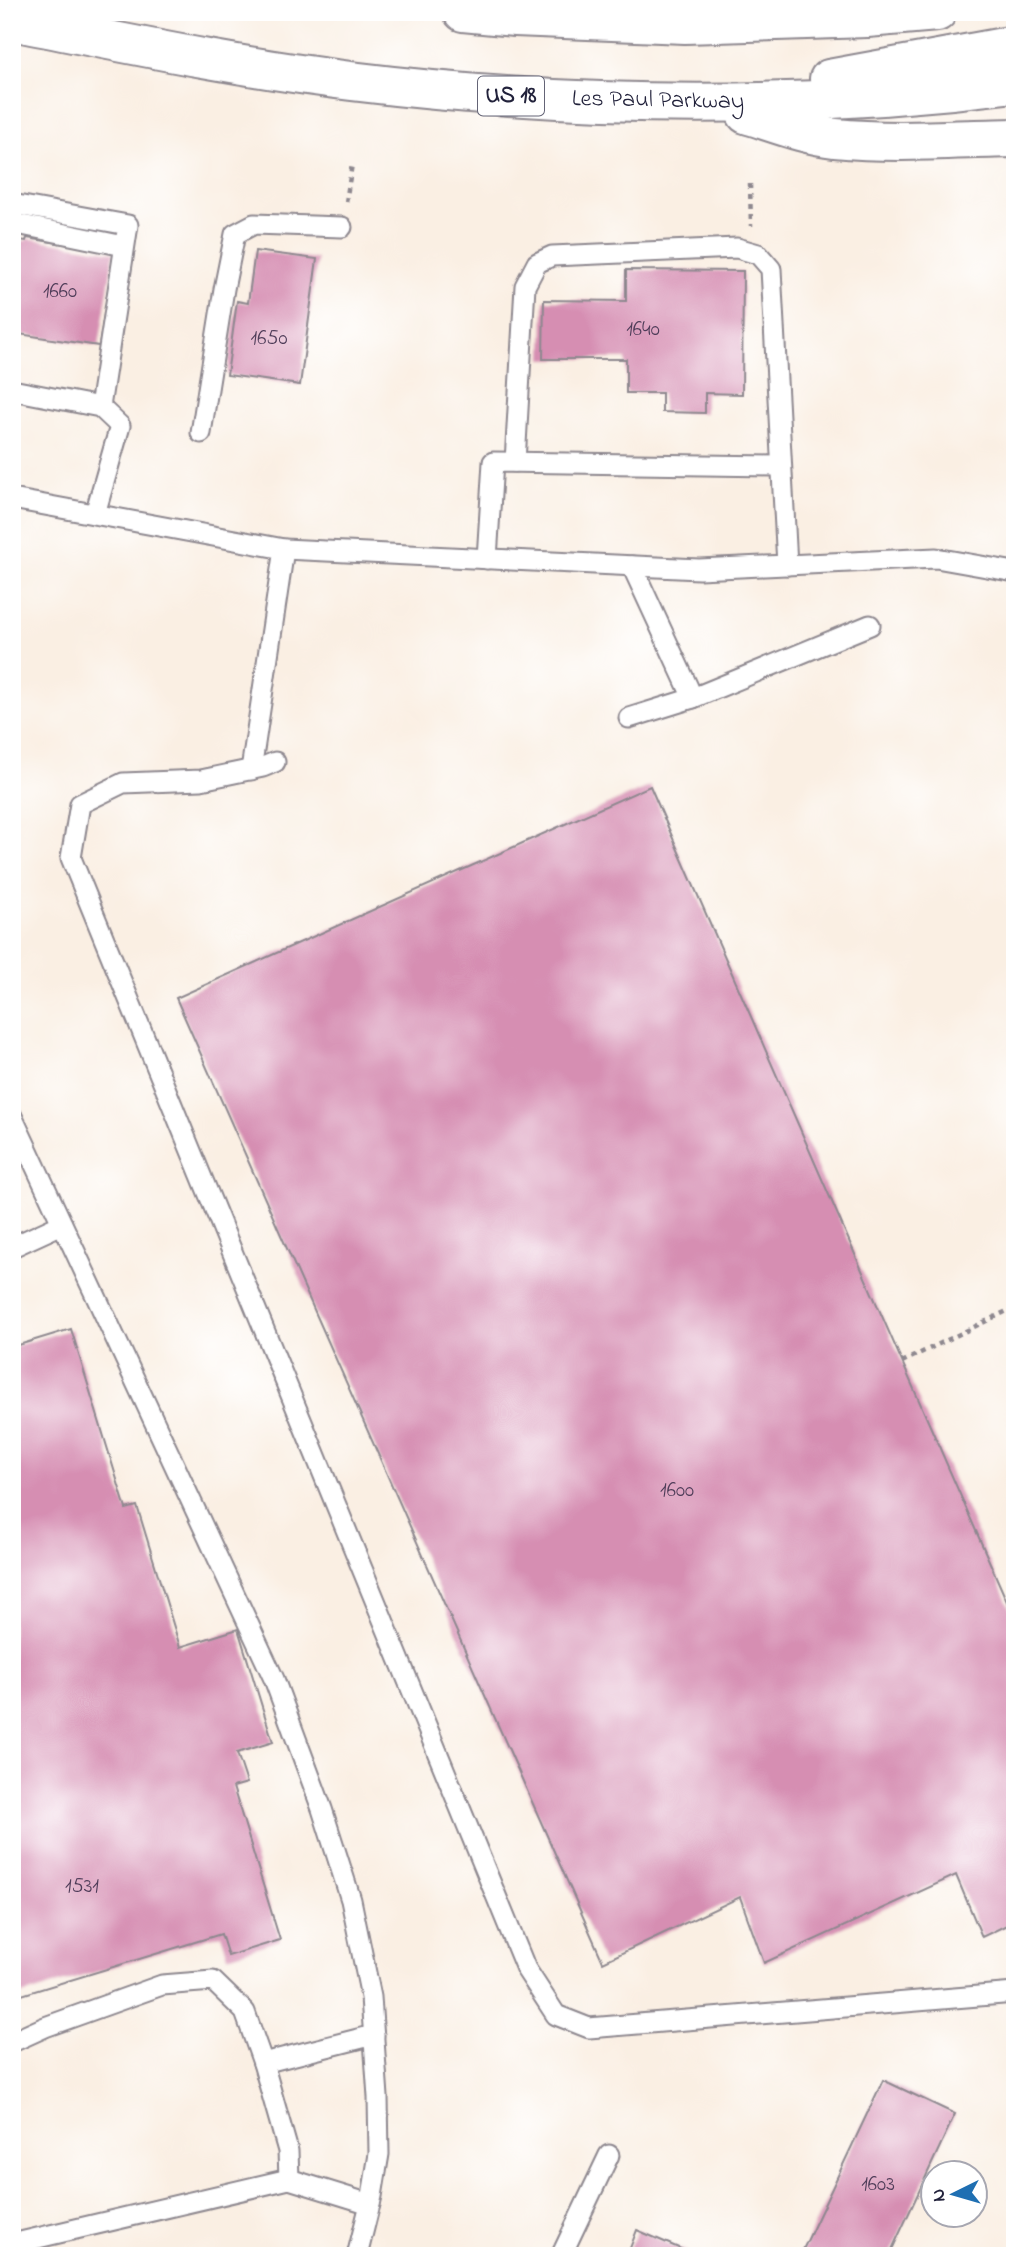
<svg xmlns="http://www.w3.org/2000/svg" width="1027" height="2268" font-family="'Indie Flower',sans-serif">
	<rect width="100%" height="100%" fill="#fff"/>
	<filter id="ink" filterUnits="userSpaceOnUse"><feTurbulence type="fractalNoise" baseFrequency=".0143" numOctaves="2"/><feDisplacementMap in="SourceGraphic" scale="14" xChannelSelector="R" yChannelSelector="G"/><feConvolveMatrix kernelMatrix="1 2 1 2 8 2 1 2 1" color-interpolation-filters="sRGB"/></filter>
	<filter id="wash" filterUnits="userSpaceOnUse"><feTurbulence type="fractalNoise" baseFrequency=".00686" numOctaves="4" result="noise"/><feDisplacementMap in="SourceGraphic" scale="28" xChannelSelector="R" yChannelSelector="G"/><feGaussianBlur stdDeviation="1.57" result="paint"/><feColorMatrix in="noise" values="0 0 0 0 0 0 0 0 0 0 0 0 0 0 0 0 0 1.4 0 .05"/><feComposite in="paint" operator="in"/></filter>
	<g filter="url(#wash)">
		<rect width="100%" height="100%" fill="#faefe3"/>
		<g id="blocks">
			<g fill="#d68eb2">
				<polygon points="27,238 114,252 99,346 12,333 12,239 26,241"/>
				<polygon points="255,251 317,259 300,385 227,375 237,301 248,303"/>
				<polygon points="626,270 743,271 742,394 705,393 705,413 662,412 662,393 626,393 626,359 543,359 544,300 626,301"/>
				<polygon points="650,786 1015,1620 1015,1921 982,1937 956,1875 764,1963 740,1897 603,1962 176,998"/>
				<polygon points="71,1329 126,1509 137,1506 180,1647 238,1629 273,1742 237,1753 247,1783 233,1787 280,1940 228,1956 221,1934 12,1998 12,1347"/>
				<polygon points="883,2080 955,2114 889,2256 800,2256"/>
				<polygon points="637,2230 697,2256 627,2256"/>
			</g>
		</g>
	</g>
	<g filter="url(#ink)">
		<use href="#blocks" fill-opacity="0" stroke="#8e888f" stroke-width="2"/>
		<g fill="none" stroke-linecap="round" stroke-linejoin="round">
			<defs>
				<g id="lane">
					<polyline points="12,204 128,225 100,407"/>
					<polyline points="12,223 124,246"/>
					<polyline points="12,390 100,407 120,426 95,514"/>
					<polyline points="201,433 224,289 235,234 254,224 342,227"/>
					<polyline points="515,462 525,286 537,263 552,256 737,248 758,254 771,269 787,565"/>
					<polyline points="12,499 284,549 251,770"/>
					<polyline points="284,549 699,569 936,558 1015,572"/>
					<polyline points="487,559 493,462 780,466"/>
					<polyline points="632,566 693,698"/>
					<polyline points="629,718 693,698 870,625"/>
					<polyline points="275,762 263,767 201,780 123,783 80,804 71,858 526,1969 556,2015 589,2028 1015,1993"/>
					<polyline points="12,1116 274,1679 322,1809 351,1900 371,1997 378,2097 379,2154 372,2196 357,2256"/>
					<polyline points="12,1247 62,1224"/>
					<polyline points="12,2042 45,2027 162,1985 213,1981 245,2012 263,2063"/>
					<polyline points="289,2179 288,2151 263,2063 374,2035"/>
					<polyline points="12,2244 289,2179 370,2204"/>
					<polyline points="561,2256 609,2155"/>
				</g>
				<g id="primary">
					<polyline points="463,12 515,17 685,24 867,18 937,12"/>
					<path d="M12 21C124 43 237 67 351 81 571 108 794 111 1015 83"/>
					<polyline points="829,79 1015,45"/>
					<path d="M746 114C775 123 805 135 835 138 894 144 956 139 1015 138"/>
				</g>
			</defs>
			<use href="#lane" stroke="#8e888f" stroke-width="23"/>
			<use href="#primary" stroke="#8e888f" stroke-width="42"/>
			<g stroke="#8e888f" stroke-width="4.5" stroke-dasharray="5 5" stroke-linecap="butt">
				<polyline points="750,184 751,226"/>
				<polyline points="346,202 352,164"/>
				<polyline points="902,1362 1015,1307"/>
			</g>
			<use href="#lane" stroke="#fff" stroke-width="19"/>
			<use href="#primary" stroke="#fff" stroke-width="38"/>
		</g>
	</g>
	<g text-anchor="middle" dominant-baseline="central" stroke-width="6" stroke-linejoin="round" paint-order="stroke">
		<g font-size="21" fill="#4f3d59">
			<text x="60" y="292">1660</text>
			<text x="643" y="330">1640</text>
			<text x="269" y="339">1650</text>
			<text x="677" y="1491">1600</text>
			<text x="82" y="1887">1531</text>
			<text x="878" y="2185">1603</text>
		</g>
		<rect fill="#fff" stroke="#646476" stroke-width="2" x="478" y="76.5" width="66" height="39" rx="5"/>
		<g font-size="23" font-weight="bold" fill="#22223b">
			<text x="511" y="96">US 18</text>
		</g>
		<g font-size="24" fill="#22223b" stroke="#fff">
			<text transform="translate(658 101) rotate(1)">Les Paul Parkway</text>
		</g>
	</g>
	<rect width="1027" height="2268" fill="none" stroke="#fff" stroke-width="42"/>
	<g transform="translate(954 2194) rotate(265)"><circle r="33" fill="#ffffff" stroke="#a7a7b1" stroke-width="2"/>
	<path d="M0-5L12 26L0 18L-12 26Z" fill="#1f6fb2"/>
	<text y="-10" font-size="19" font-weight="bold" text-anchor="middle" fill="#22223b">N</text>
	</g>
</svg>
